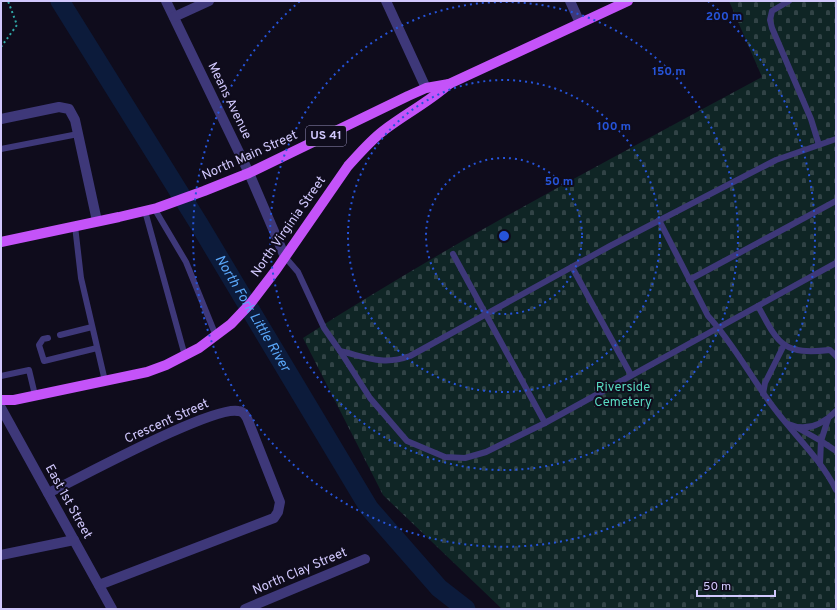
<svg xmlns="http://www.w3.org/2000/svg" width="837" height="610" font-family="Overpass,sans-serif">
	<defs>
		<pattern id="cemetery-stones" width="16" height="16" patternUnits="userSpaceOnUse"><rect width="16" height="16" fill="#0f2525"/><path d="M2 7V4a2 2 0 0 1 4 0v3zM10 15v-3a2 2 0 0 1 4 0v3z" fill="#314346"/></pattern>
	</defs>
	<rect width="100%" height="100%" fill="#0f0c1c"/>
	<path fill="url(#cemetery-stones)" d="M729 1H836V609H502L383 495 303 338C451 242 607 161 762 77Z"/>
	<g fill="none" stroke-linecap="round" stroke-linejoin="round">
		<path stroke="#0c1b3b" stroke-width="19" id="s1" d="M60 1 199 224 369 508 439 588 466 609"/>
		<polyline stroke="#31a9a8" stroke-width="2" stroke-dasharray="2 3" stroke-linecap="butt" points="1,47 17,25 8,1"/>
		<g stroke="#3e3879" stroke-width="6">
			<polyline points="789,1 772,11 770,20 772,28 811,119 819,145"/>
			<polyline points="1,149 78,134"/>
			<polyline points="154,208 186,262 216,336"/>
			<polyline points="145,211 185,356"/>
			<path d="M659 220 708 316C734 344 751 378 774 408 794 435 821 459 836 490"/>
			<polyline points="75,226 81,278 105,381"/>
			<polyline points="453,254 545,423"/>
			<path d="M285 257 298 272 324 328 340 351C366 357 383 366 410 356L610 246 776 160 836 139"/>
			<polyline points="572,267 631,375"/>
			<polyline points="689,280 836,201"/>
			<path d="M758 306C779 345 783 355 830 350L836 356"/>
			<polyline points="60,335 92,327"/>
			<polyline points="48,338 43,339 39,345 44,361 97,348"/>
			<polyline points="340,351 370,398 407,441 445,457 465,458 486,452 545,423 836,263"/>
			<polyline points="1,376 29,370 35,395"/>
			<polyline points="763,394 765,383 784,345"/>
			<path d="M788 424C806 432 822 425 836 411"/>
			<polyline points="798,428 821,441 836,451"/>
			<polyline points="820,464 821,441 828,419"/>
		</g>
		<g stroke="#3e3879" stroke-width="10">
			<polyline points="166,1 249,173 285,257"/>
			<polyline points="386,1 426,88"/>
			<polyline points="570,1 580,23"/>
			<polyline points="174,17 209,1"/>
			<polyline points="1,119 59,107 69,109 75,120 97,221"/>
			<polyline points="1,408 112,609"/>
			<path d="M48 493C80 478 211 406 238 411 242 411 245 414 247 418L280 502 278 512 274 518 99 585"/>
			<polyline points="1,555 74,540"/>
			<polyline points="245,609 365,559"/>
		</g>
		<g stroke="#c453f9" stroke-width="10">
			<polyline points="1,242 119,217 157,208 204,191 249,173 408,96 426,88 449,84 628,1"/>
			<path d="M1 400H14L147 372 166 365 199 348 231 324 250 304 276 270 348 166C359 154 370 141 383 131 405 114 429 102 449 84"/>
		</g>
	</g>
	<g fill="none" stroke="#2654da" stroke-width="2" stroke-dasharray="2 4">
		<circle cx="504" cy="236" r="78"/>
		<circle cx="504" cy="236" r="156"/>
		<circle cx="504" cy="236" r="234"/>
		<path d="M708 1A311 311 0 1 1 300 1"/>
	</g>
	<g text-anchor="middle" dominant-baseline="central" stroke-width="4" stroke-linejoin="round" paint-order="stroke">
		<rect fill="#0f0c1c" stroke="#9790ba" stroke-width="1" x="306" y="126" width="40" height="20" rx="3"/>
		<g font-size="12" font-weight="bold" fill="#d1c8fd">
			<text x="326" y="136">US 41</text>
		</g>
		<g font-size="13" fill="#d1c8fd" stroke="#0f0c1c">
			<text transform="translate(229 101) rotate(64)">Means Avenue</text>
			<text transform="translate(250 156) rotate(-24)">North Main Street</text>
			<text transform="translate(289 227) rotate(-55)">North Virginia Street</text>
			<text transform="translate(167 422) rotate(-24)">Crescent Street</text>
			<text transform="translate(68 502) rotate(61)">East 1st Street</text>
			<text transform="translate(300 572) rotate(-23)">North Clay Street</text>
		</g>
		<g font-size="13" fill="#58d9c0" stroke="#0f0c1c">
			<text x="623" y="388">Riverside<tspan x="623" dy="15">Cemetery</tspan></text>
		</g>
		<g font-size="14" font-style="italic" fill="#5aa7f9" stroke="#0f0c1c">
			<text stroke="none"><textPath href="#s1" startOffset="367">North Fork Little River</textPath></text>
		</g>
	</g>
	<circle cx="504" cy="236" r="6" fill="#2654da" stroke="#0f0c1c" stroke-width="2"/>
	<g font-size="12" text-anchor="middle" font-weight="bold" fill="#2654da" stroke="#0f0c1c" stroke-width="4" stroke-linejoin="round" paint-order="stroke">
		<text x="724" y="20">200 m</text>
		<text x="669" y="75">150 m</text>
		<text x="614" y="130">100 m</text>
		<text x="559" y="185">50 m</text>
	</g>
	<rect width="837" height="610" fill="none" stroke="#d1c8fd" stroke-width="4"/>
	<path d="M697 590v6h78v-6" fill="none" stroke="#d1c8fd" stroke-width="2"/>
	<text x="703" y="590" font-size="12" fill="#d1c8fd" stroke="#0f0c1c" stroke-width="3" paint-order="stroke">50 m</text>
</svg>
